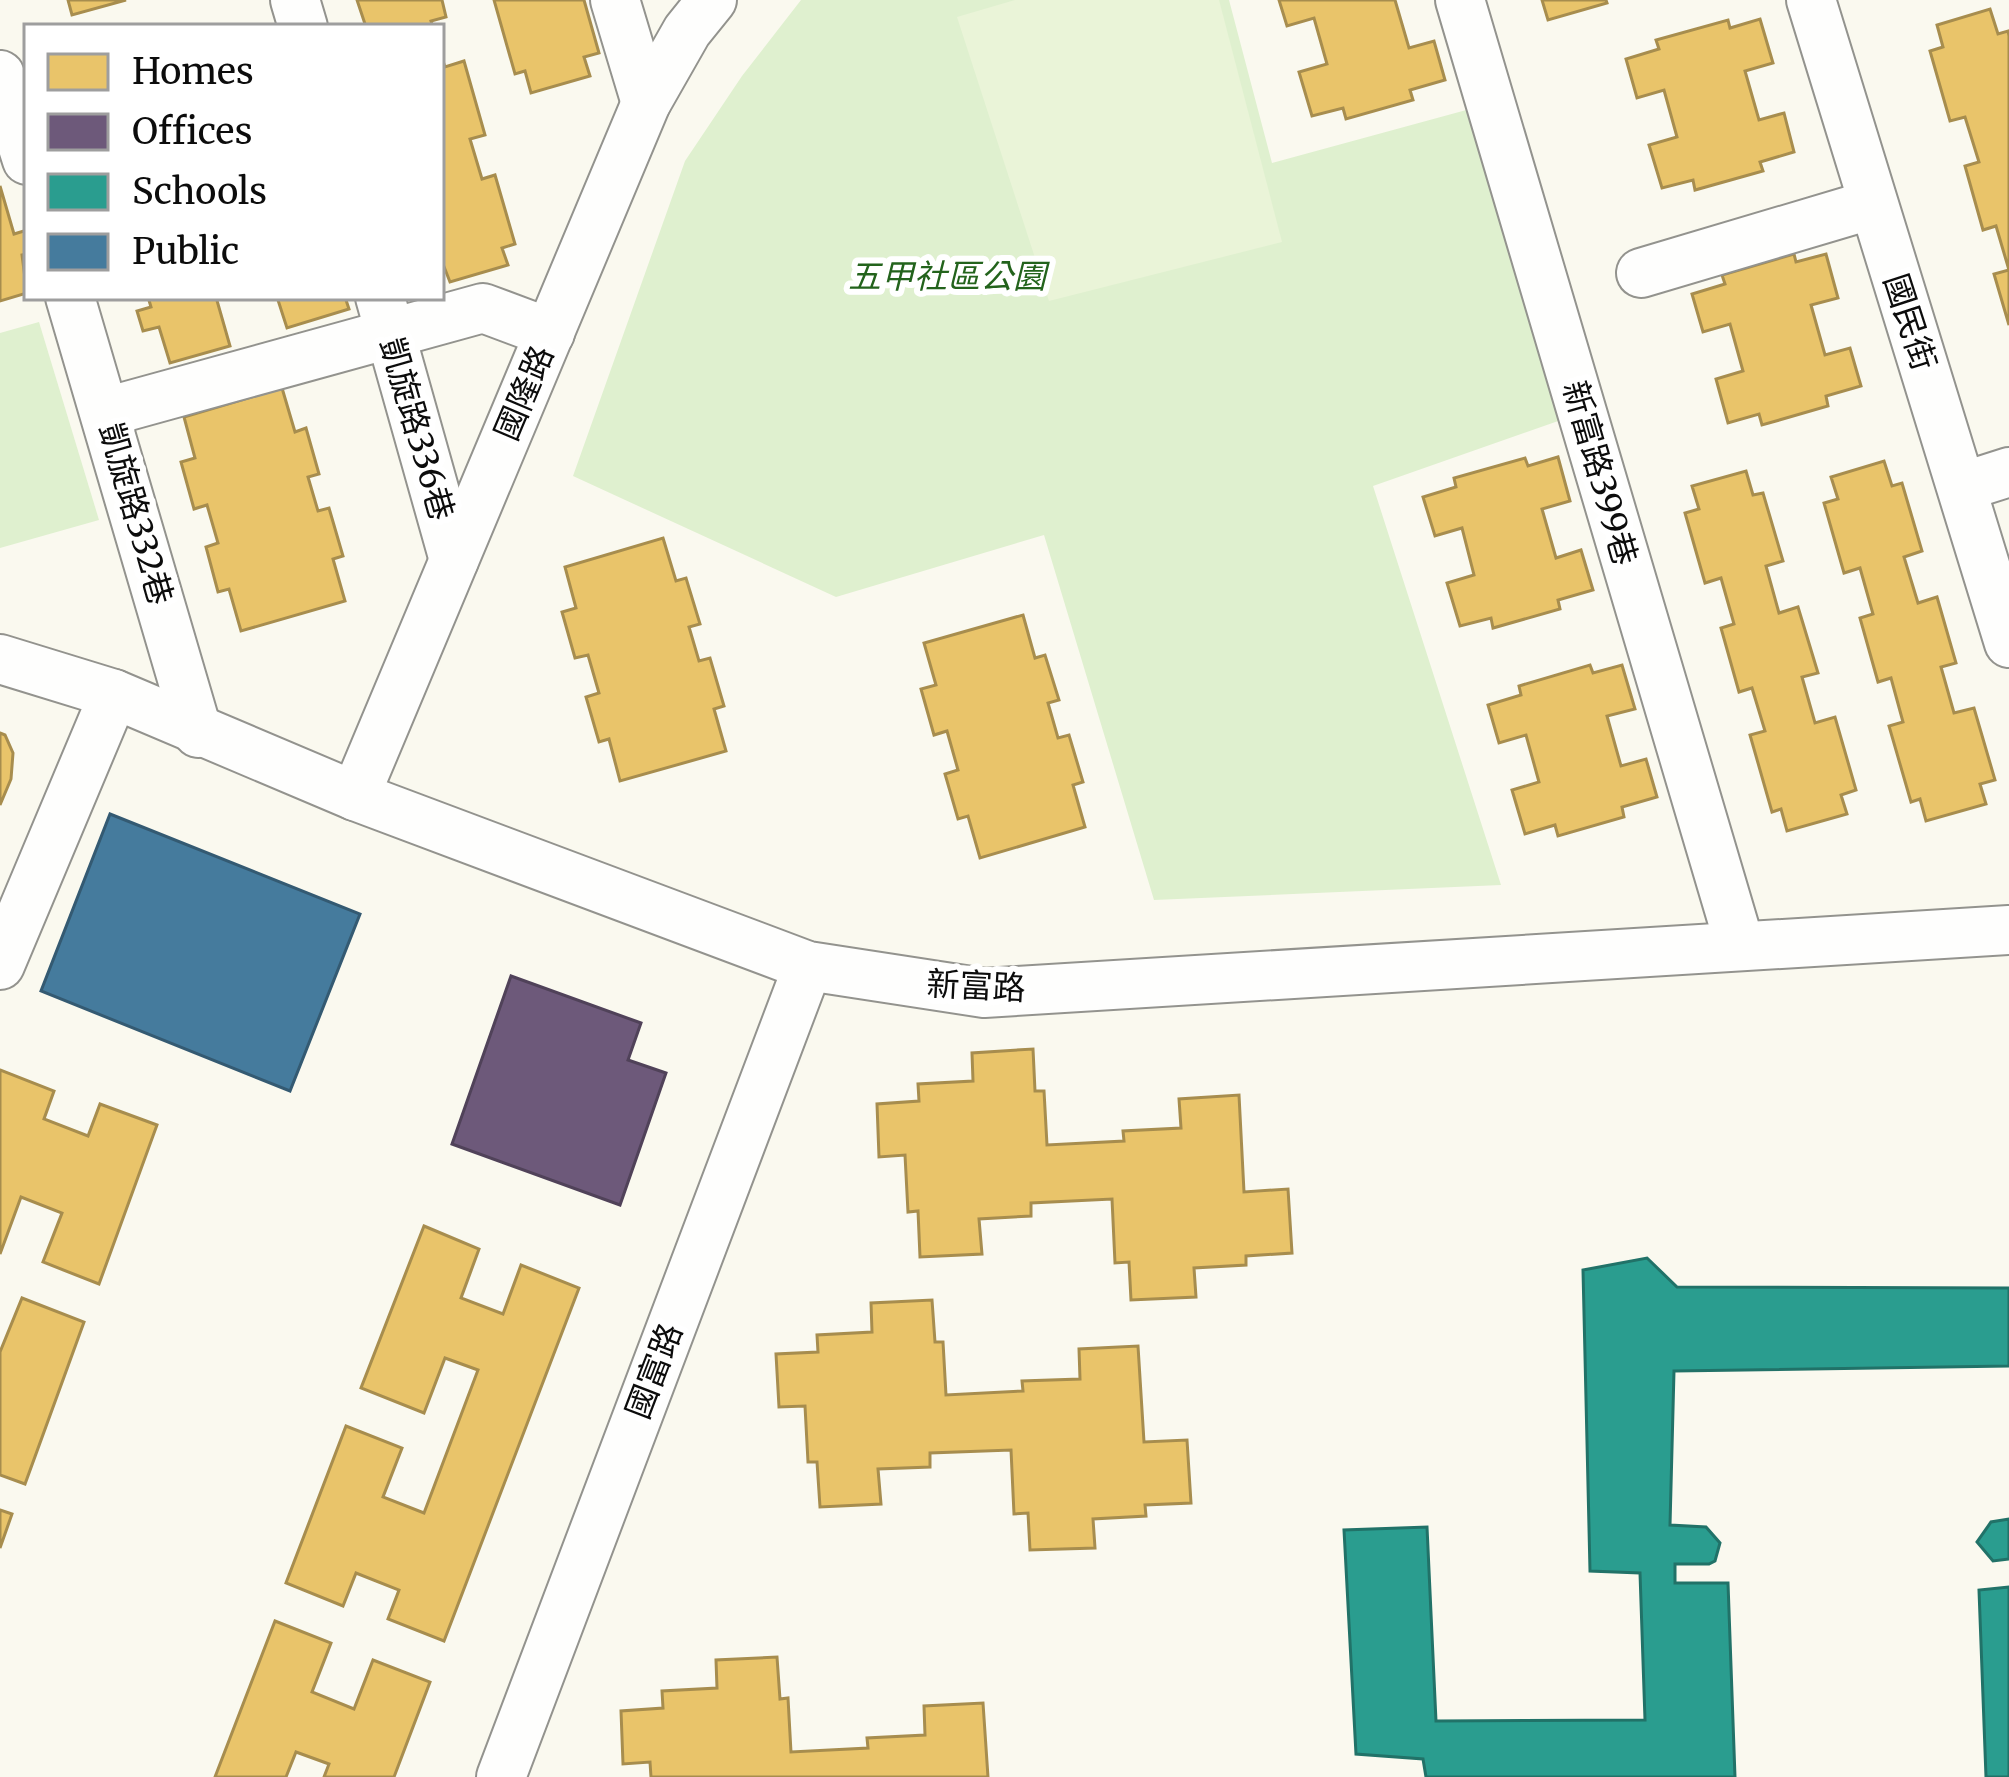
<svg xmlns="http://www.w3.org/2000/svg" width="2009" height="1777" font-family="Merriweather,'Noto Sans TC',serif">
	<rect width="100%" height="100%" fill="#faf9ef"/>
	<g fill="#dff0cf">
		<polygon points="801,0 1229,0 1272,163 1470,109 1561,420 1373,486 1501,885 1154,900 1044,535 836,597 573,476 685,161 742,76"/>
		<polygon points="39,322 99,520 0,548 0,333"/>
	</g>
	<polygon fill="#eaf4d8" points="1015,0 1219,0 1282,242 1049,301 957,17"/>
	<g fill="#e9c46a" stroke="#a78d4e" stroke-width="3">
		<polygon points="68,0 126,0 72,15"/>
		<polygon points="357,0 442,0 446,17 431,21 433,27 366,27"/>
		<polygon points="494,0 584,0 599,53 584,57 590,76 531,93 525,71 515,74"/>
		<polygon points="1279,0 1395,0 1409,48 1434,41 1445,80 1410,90 1413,100 1346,119 1343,108 1312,116 1299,72 1327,64 1314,18 1287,26"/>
		<polygon points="1542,0 1606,0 1607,3 1548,20"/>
		<polygon points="1990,9 1998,34 2008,31 2009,36 2009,325 1994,274 2009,270 1996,226 1983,230 1965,166 1979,162 1965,117 1950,121 1930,51 1943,47 1937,25"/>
		<polygon points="1760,19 1773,63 1745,71 1759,120 1784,113 1794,152 1760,162 1763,171 1695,190 1693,180 1662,188 1649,145 1677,137 1664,90 1637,98 1626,59 1659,49 1656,40 1728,20 1730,28"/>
		<polygon points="441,55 445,67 464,61 485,135 470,139 482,179 495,175 515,244 502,248 508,265 450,282 441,259"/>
		<polygon points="0,186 14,234 27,230 27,254 22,255 27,293 0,301"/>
		<polygon points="1794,254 1796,262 1826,254 1838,298 1811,305 1825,355 1850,348 1861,386 1826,396 1828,406 1762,425 1759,414 1728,423 1716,379 1743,371 1730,324 1703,332 1692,294 1725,284 1722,275"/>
		<polygon points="148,297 216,297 230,346 170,363 159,327 143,331 137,311 151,307"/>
		<polygon points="277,297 345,297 349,309 287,328"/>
		<polygon points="282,388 295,432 306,428 319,474 308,477 318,511 329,508 343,556 333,559 345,601 241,631 229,589 218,592 206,547 218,543 207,505 194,509 181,462 195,458 184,417"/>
		<polygon points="1558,457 1570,501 1542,509 1556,558 1581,550 1593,590 1558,600 1560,609 1493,628 1491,618 1460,626 1447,583 1474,575 1462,528 1435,536 1423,497 1456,487 1454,478 1525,458 1528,466"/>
		<polygon points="1884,461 1892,486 1902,483 1922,551 1904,557 1918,603 1937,597 1956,663 1941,667 1954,713 1974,708 1995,780 1980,784 1986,804 1926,821 1920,799 1911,802 1889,726 1903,722 1891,678 1878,682 1860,618 1873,614 1860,568 1844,573 1824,503 1838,499 1831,477"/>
		<polygon points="1746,471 1753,495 1763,493 1783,561 1766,566 1779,613 1798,607 1818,673 1802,677 1815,723 1835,717 1856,790 1841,795 1847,814 1787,831 1781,809 1772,812 1750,735 1765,731 1752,688 1739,692 1721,628 1734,624 1721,578 1705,583 1685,513 1699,509 1692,486"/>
		<polygon points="663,538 676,581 686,578 700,624 689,627 699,661 710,658 724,706 714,709 726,751 620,781 609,739 599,742 586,697 599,693 588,655 575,658 562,612 576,608 565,567"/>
		<polygon points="1023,615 1035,658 1045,655 1059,700 1048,703 1058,738 1069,735 1083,782 1073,785 1085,827 980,858 968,816 958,819 945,774 958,770 947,731 934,735 921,689 936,685 924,643"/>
		<polygon points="1590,665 1593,673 1622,665 1635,709 1607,716 1621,766 1646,759 1657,797 1622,807 1624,817 1558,836 1555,825 1525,834 1512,790 1539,782 1526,735 1499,743 1488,705 1521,695 1519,686"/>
		<polygon points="0,733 5,735 13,753 11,779 0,805"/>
		<polygon points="1033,1049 1035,1091 1044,1091 1047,1145 1124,1141 1123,1131 1181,1128 1179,1099 1239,1095 1244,1192 1288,1189 1292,1253 1246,1256 1246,1265 1194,1268 1196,1297 1131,1300 1129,1262 1115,1263 1112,1199 1031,1203 1031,1216 979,1219 982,1254 920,1257 918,1211 908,1212 905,1155 879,1157 877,1104 919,1101 918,1084 973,1081 972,1053"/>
		<polygon points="0,1070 54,1091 44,1119 88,1136 100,1104 157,1125 99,1284 43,1262 62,1213 21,1197 0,1254"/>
		<polygon points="424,1226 479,1249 461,1298 503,1314 521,1265 579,1288 444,1641 388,1619 399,1590 356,1573 343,1606 286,1583 346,1426 402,1448 383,1497 424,1513 478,1370 445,1358 424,1413 361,1388"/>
		<polygon points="22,1298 84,1322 25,1484 0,1475 0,1352"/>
		<polygon points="932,1300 935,1342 943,1342 946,1395 1023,1391 1022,1381 1080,1379 1079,1349 1138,1346 1144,1442 1187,1440 1191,1503 1145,1505 1146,1516 1093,1519 1095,1548 1030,1550 1028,1513 1014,1514 1011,1450 930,1453 930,1467 878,1469 881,1504 820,1507 817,1462 808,1462 805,1406 779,1407 776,1354 818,1352 817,1335 872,1332 871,1303"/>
		<polygon points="0,1510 12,1514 0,1548"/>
		<polygon points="275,1621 331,1643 312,1692 354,1709 373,1660 430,1682 394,1777 324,1777 329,1764 296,1752 286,1777 215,1777"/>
		<polygon points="777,1657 780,1699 788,1698 791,1752 868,1748 867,1738 925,1735 924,1706 983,1703 988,1777 651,1777 650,1762 623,1764 621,1711 663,1708 662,1691 717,1688 716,1660"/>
	</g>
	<polygon fill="#6d597a" stroke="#504259" stroke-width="3" points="511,976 641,1023 628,1060 666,1073 620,1205 452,1144"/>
	<g fill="#2a9d8f" stroke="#217268" stroke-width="3">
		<polygon points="1647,1258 1677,1287 2009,1288 2009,1366 1674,1371 1670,1525 1706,1527 1720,1543 1715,1561 1709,1564 1675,1564 1675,1583 1728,1583 1735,1777 1426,1777 1423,1759 1356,1754 1344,1530 1427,1527 1436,1721 1645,1720 1640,1573 1590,1571 1583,1270"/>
		<polygon points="2009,1519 2009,1559 1993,1561 1977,1542 1991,1522"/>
		<polygon points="2009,1587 2009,1777 1986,1777 1979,1590"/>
	</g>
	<polygon fill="#457b9d" stroke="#345a72" stroke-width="3" points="110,814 360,914 290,1091 41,991"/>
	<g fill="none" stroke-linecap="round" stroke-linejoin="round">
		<defs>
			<g id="minor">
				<polyline points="295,0 303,27"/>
				<polyline points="615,0 646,103"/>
				<polyline points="1460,0 1740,946"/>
				<polyline points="1811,0 2009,643"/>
				<polyline points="0,75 27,160"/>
				<polyline points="1641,273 1873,204"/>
				<polyline points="70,297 198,733"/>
				<polyline points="380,297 454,560"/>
				<polyline points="106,412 483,308 550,333"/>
				<polyline points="1962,487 2009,472"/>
				<polyline points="0,659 114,694 355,796 808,966 984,993 2009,930"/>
				<polyline points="355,796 646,103 687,31 712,0"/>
				<polyline points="0,965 114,694"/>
				<polyline points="501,1777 808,966"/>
			</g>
		</defs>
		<use href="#minor" stroke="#93938e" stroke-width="52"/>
		<use href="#minor" stroke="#fefefd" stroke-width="48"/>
	</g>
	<g text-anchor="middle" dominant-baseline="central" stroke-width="12" stroke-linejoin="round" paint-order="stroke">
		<g font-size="33" font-style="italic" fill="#23631c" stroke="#fff">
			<text x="947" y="276">五甲社區公園</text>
		</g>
		<g font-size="33" fill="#0c0c0c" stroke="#fff">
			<text transform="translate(1910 322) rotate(72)">國民街</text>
			<text transform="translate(524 393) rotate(-67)">國隆路</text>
			<text transform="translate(417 429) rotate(74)">凱旋路336巷</text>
			<text transform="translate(1600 473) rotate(74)">新富路399巷</text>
			<text transform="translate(136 514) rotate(74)">凱旋路332巷</text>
			<text transform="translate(976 986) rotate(3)">新富路</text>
			<text transform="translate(654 1371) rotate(-69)">國富路</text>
		</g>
	</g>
	<rect x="24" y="24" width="420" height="276" fill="#ffffff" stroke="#9e9e9e" stroke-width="3"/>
	<rect x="48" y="54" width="60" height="36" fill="#e9c46a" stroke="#9e9e9e" stroke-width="3"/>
	<text x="132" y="84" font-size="36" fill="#0c0c0c">Homes</text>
	<rect x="48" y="114" width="60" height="36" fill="#6d597a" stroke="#9e9e9e" stroke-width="3"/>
	<text x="132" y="144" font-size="36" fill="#0c0c0c">Offices</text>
	<rect x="48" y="174" width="60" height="36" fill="#2a9d8f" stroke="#9e9e9e" stroke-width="3"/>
	<text x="132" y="204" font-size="36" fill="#0c0c0c">Schools</text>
	<rect x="48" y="234" width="60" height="36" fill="#457b9d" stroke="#9e9e9e" stroke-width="3"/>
	<text x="132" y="264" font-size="36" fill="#0c0c0c">Public</text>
</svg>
